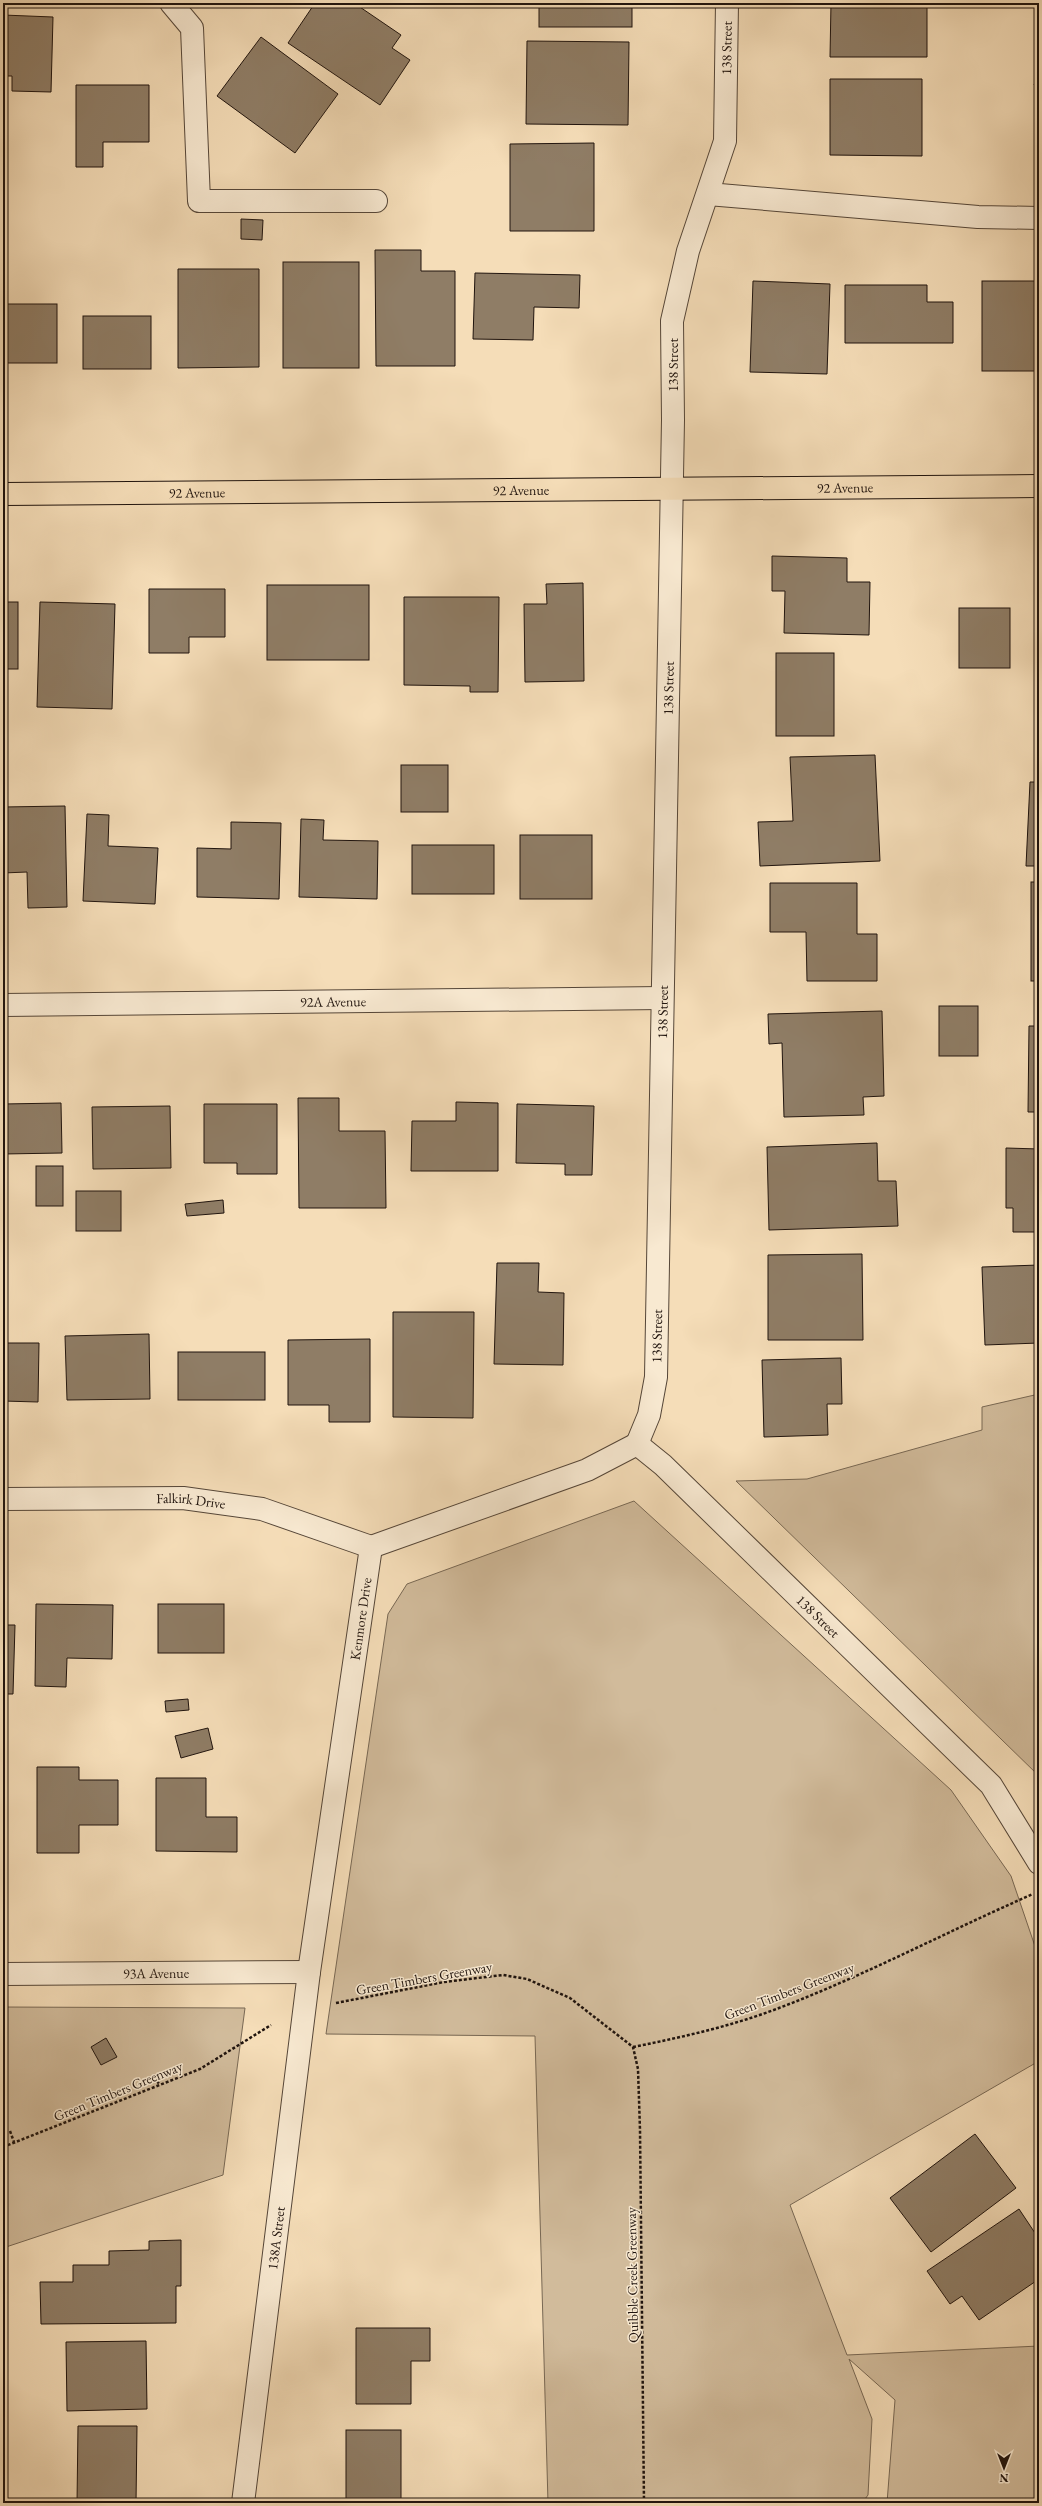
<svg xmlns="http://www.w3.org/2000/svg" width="1042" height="2506" font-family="'EB Garamond',serif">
	<rect width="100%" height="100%" fill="#f5ddb8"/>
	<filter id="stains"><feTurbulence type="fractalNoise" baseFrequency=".005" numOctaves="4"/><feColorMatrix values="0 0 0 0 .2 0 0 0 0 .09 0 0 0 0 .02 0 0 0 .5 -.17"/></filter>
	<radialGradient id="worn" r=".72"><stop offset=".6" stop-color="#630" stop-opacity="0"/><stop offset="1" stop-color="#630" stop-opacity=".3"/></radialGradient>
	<g fill="#d1bb9b" stroke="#786854">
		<polygon points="1039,1394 1039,1776 736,1481 807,1479 982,1430 982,1407"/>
		<polygon points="634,1501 951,1790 1011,1876 1039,1958 1039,2061 790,2205 847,2355 1039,2346 1039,2503 887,2503 895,2400 849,2359 872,2419 868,2495 862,2503 548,2503 535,2036 326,2034 388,1614 407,1584"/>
		<polygon points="3,2007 245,2008 223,2175 3,2248"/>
	</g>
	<g fill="#8f7d66" stroke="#20140e">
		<polygon points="315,3 354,3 401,35 392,48 410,60 380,105 288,43"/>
		<rect x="539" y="3" width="93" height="24"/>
		<polygon points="831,3 927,3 927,57 830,57"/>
		<polygon points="3,15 53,17 51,92 12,91 12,76 3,76"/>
		<polygon points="261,37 338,94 295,153 217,96"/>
		<polygon points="527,41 629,42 628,125 526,124"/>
		<polygon points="830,79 922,79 922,156 830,155"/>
		<polygon points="1039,82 1039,96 1034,84"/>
		<polygon points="76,85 149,85 149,142 103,142 103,167 76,167"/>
		<polygon points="594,143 594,231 510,231 510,144"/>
		<polygon points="241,219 263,220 262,240 241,239"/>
		<polygon points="375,250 421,250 421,271 455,271 455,366 376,366"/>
		<rect x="283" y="262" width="76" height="106"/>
		<polygon points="178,269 259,269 259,367 178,368"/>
		<polygon points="475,273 580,275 579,308 534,307 533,340 473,339"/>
		<polygon points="753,281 830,284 827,374 750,372"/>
		<rect x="982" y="281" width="57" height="90"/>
		<polygon points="845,285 927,285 927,302 953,302 953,343 845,343"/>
		<rect x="3" y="304" width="54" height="59"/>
		<rect x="83" y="316" width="68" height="53"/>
		<polygon points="772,556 847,558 847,582 870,582 869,635 784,633 785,591 772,591"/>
		<polygon points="583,583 584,681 525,682 524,604 547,604 546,584"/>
		<rect x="267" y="585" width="102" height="75"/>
		<polygon points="149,589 225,589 225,637 189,637 189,653 149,653"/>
		<polygon points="404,597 499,597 498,692 470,692 470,686 404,685"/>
		<rect x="3" y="602" width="15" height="67"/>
		<polygon points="40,602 115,604 112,709 37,707"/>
		<rect x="959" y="608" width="51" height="60"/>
		<rect x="776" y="653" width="58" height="83"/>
		<polygon points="875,755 880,861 760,866 758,822 793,821 790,757"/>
		<rect x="401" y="765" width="47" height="47"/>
		<polygon points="1030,782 1039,782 1039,866 1026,866"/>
		<polygon points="65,806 67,907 28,908 27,872 3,873 3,807"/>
		<polygon points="87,814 109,815 108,846 158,848 155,904 83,901"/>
		<polygon points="301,819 324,820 323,840 378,841 377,899 299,897"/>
		<polygon points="231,822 281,823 279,899 197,897 197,848 231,849"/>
		<rect x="520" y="835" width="72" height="64"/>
		<rect x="412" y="845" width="82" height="49"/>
		<rect x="1031" y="882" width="8" height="99"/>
		<polygon points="770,883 857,883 857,934 877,934 877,981 807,981 806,932 770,932"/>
		<rect x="939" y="1006" width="39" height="50"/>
		<polygon points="882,1011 884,1096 863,1097 864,1115 784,1117 782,1043 769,1044 768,1014"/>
		<polygon points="1029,1026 1039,1026 1039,1112 1028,1112"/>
		<polygon points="298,1098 339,1098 339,1131 385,1131 386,1208 299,1208"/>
		<polygon points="456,1102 498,1103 498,1171 411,1171 412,1121 456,1121"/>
		<polygon points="61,1103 62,1153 3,1154 3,1104"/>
		<polygon points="204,1104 277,1104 277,1174 237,1174 237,1163 204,1163"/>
		<polygon points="517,1104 594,1106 592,1175 565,1175 565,1164 516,1163"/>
		<polygon points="170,1106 171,1168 93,1169 92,1107"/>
		<polygon points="877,1143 878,1181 896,1181 898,1226 769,1230 767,1147"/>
		<polygon points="1006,1148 1039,1149 1039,1232 1013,1232 1013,1208 1006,1208"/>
		<rect x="36" y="1166" width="27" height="40"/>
		<rect x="76" y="1191" width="45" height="40"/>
		<polygon points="223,1200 224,1213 187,1216 185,1204"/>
		<polygon points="862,1254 863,1340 768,1340 768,1255"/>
		<polygon points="497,1263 539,1263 538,1292 564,1293 563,1365 494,1364"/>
		<polygon points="1039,1265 1039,1343 985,1345 982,1267"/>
		<polygon points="393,1312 474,1312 473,1418 393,1417"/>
		<polygon points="149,1334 150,1399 67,1400 65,1336"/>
		<polygon points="370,1339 370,1422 329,1422 329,1405 288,1405 288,1340"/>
		<polygon points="3,1343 39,1343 38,1402 3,1401"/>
		<rect x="178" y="1352" width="87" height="48"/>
		<polygon points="841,1358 842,1404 827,1404 828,1435 764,1437 762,1360"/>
		<polygon points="36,1604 113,1605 112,1659 67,1658 66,1687 35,1686"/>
		<rect x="158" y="1604" width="66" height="49"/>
		<polygon points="3,1625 15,1625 13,1694 3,1694"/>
		<polygon points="188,1699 189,1710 166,1712 165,1701"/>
		<polygon points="208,1728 213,1749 181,1758 175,1736"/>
		<polygon points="37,1767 79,1767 79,1780 118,1780 118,1825 79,1825 79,1853 37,1853"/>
		<polygon points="156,1778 206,1778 206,1817 237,1817 237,1852 156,1851"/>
		<rect x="3" y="1793" width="4" height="61"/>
		<polygon points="106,2038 117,2057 101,2065 91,2047"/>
		<polygon points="975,2134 1016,2188 931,2252 890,2198"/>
		<polygon points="1019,2209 1039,2239 1039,2279 979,2320 962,2296 950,2304 927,2271"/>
		<polygon points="181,2240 181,2286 176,2286 176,2323 41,2324 40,2282 73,2282 73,2265 109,2265 109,2251 149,2250 149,2241"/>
		<polygon points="356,2328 430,2328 430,2361 411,2361 411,2404 356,2404"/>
		<polygon points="146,2341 147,2409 67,2411 66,2342"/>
		<polygon points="78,2426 137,2426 136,2503 77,2503"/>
		<rect x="346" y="2430" width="55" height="73"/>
	</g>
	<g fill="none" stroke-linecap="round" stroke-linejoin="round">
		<defs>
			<g id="minor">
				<polyline points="171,3 192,28 199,201 376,201"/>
				<polyline points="708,194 978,217 1039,218"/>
				<path id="s1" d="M3 1005 662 998"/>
				<path id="s2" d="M637 1444 649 1415 656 1377 673 420 672 321 688 251 725 141 727 3"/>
				<path id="s3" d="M637 1444 663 1465 991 1785 1039 1863"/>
				<path id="s4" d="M3 1499 183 1498 262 1509 371 1547"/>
				<polyline points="371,1547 587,1470 637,1444"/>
				<path id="s5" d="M3 1974 309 1972"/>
				<path id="s6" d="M243 2503 309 1972 371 1547"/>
			</g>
			<g id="major">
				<path id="s7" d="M3 494 1039 486"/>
			</g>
		</defs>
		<use href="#minor" stroke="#554638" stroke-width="24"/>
		<use href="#major" stroke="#20140e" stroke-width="24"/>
		<g stroke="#20140e" stroke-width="2.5" stroke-dasharray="3 2" stroke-linecap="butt">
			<polyline points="336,2003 444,1982 503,1975 527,1979 570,1998 633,2047 638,2069 640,2130 644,2503"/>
			<path d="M633 2047C683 2037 732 2026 779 2008 866 1975 948 1931 1033 1894"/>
			<polyline points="154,2077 160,2085"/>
			<polyline points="10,2131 14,2142"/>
			<polyline points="3,2147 200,2069 271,2025"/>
		</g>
		<use href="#minor" stroke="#f8e9d1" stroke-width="22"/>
		<use href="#major" stroke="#f5ddb8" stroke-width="22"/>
	</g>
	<g text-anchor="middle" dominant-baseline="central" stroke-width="3" stroke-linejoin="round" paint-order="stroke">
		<g font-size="14" fill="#20140e" stroke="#f8e9d1">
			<text stroke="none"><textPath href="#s2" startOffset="1407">138 Street</textPath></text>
			<text transform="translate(673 365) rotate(-90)">138 Street</text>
			<text stroke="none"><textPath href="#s7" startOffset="842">92 Avenue</textPath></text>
			<text stroke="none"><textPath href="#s7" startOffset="518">92 Avenue</textPath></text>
			<text stroke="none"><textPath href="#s7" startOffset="194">92 Avenue</textPath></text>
			<text stroke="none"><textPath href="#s2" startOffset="759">138 Street</textPath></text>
			<text stroke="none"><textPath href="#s1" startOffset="330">92A Avenue</textPath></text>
			<text stroke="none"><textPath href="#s2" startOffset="435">138 Street</textPath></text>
			<text stroke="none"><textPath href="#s2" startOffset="111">138 Street</textPath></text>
			<text stroke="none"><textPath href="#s4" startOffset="188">Falkirk Drive</textPath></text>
			<text stroke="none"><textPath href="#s3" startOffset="250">138 Street</textPath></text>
			<text stroke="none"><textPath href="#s6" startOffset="892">Kenmore Drive</textPath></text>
			<text stroke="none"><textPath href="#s5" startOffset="153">93A Avenue</textPath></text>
			<text transform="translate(424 1978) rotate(-10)">Green Timbers Greenway</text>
			<text transform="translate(789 1991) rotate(-21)">Green Timbers Greenway</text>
			<text transform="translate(118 2091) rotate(-22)">Green Timbers Greenway</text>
			<text stroke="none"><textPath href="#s6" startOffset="267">138A Street</textPath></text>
			<text transform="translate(632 2275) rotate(-91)">Quibble Creek Greenway</text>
		</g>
	</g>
	<rect width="1042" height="2506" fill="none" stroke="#f5ddb8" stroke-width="16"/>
	<rect x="4" y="4" width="1034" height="2498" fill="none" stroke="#20140e" stroke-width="2"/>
	<rect x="8" y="8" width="1026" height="2490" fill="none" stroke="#20140e"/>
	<g transform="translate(1004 2468) rotate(180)" stroke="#f8e9d1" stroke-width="3" paint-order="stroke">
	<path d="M0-3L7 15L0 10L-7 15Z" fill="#20140e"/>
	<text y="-6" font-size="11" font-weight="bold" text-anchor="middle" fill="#20140e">N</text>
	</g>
	<rect width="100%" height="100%" filter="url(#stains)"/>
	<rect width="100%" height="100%" fill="url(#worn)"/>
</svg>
